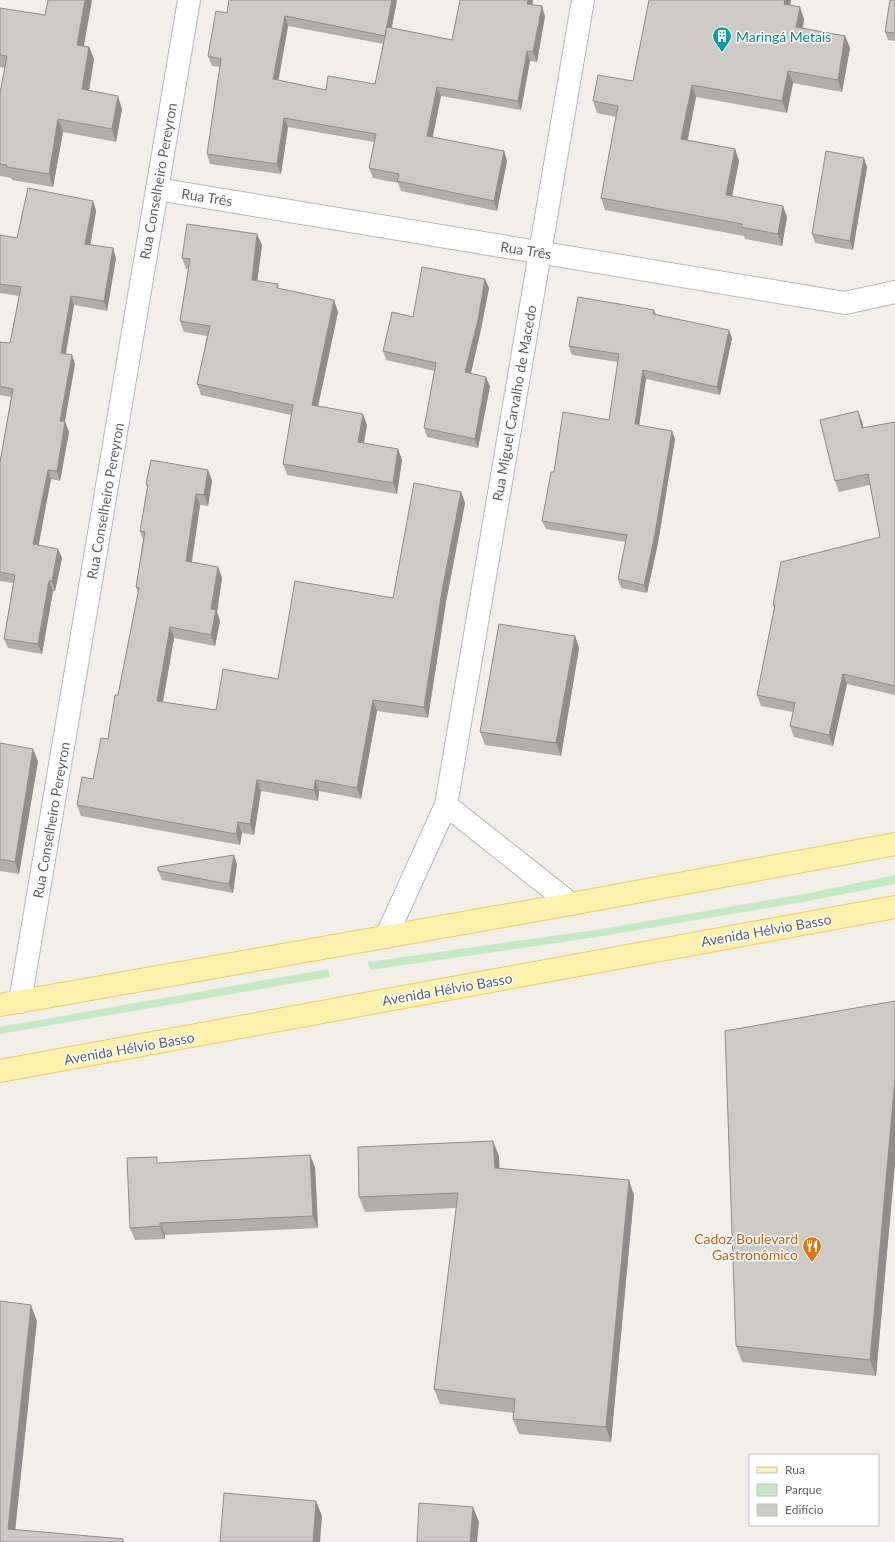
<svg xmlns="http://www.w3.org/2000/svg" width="895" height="1542" font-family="Lato,sans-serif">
	<rect width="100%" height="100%" fill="#f1efe8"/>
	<g fill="#c5e8c5">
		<polygon points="895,875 895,884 808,901 597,937 370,970 368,962 595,930 805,894"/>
		<polygon points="328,969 330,977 0,1034 0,1027"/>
	</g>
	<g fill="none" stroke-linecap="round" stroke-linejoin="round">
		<defs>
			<g id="minor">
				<polyline points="157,189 845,303 895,292"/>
				<polyline points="446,805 571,904"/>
				<polyline points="386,937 446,805 583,0"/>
				<polyline points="20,1002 189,0"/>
			</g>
			<g id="primary">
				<polyline points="0,1005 571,904 895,844"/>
				<polyline points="0,1071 895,907"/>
			</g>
		</defs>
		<use href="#minor" stroke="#b5b8bc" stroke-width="24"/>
		<use href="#primary" stroke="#f2c960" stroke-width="24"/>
		<use href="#minor" stroke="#fff" stroke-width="22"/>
		<use href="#primary" stroke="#fff2af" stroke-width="22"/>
	</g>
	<g fill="#afaea9" fill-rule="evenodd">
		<path d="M229 0H397L392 28 452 40 460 0H533L532 5 545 16 537 62 530 61 521 110 441 96 432 138 504 151 507 161 497 211 401 191 398 183 373 178 369 168 374 142 288 127 281 174 210 164 207 154 220 67 212 66 208 56 227 13ZM288 26 384 44 375 84 326 90 278 80Z"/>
		<polygon points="649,0 791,0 790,5 804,19 803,28 845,36 850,48 842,92 793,83 787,113 696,97 688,140 735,149 739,161 732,196 787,217 782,246 745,239 744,236 605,210 601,198 616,117 597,113 593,101 633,81"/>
		<polygon points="895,0 895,41 888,40 885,32"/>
		<polygon points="0,8 84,46 89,47 94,59 89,91 122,109 116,142 63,132 53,187 12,180 11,178 0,176 0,93 5,68 0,67"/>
		<polygon points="867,167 853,250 815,243 812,234"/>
		<polygon points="93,201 96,211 90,245 116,258 107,311 74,305 66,354 75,364 65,422 69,432 60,481 51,479 38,545 58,549 62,558 55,591 53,591 42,654 8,648 4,639 13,583 0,581 0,462 11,397 0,395 0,342 10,343 19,296 0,293 0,235 17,238"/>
		<polygon points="262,245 257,281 278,284 279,288 338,312 318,406 367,425 364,443 398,449 402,460 397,494 287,475 283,464 291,415 201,395 197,384 207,336 184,332 180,321 188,269 186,269 182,258"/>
		<polygon points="485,279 489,288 481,329 471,373 490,386 478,448 427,437 424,428 435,371 386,360 383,351 413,317"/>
		<polygon points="654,310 656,314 732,338 720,395 646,379 639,426 675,439 658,543 647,593 621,588 618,579 626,542 546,529 542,521 554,472 609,420 618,362 572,355 569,346"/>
		<polygon points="862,421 863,428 895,422 895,695 847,684 833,746 794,737 790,726 793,712 761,706 757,695 774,608 773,605 880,537 870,485 839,492 835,481"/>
		<polygon points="208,470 212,481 208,506 200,505 192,562 218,567 222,578 217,612 220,621 215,646 174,638 163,702 216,710 278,679 393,598 461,492 465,503 446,602 428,718 377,711 361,799 319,791 318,801 261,791 254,835 242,833 240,845 81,816 77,805 93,779 108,739 118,695 138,593 136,587 143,540 140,531 147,487 146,484"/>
		<polygon points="575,636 579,648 561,756 485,745 480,732"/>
		<polygon points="0,743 38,761 19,874 0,871"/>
		<polygon points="237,864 233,893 162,880 158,871"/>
		<polygon points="895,1001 895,1163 876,1376 742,1362 736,1346"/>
		<polygon points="499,1156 499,1168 634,1195 611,1442 519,1434 513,1419 514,1413 440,1404 434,1389 456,1208 365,1212 359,1197"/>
		<polygon points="159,1163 315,1167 318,1228 165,1235 165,1239 135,1240 130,1228"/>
	</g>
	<g fill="#8f8d8a">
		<polygon points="85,0 92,0 82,57 77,45"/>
		<polygon points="392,0 397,0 388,45 385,36"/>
		<polygon points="528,0 533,0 531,13 527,4"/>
		<polygon points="785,0 791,0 788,16 784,4"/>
		<polygon points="542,6 545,16 537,62 533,52"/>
		<polygon points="800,7 804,19 801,39 796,27"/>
		<polygon points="285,16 288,26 277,89 273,79"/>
		<polygon points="845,36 850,48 842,92 838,80"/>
		<polygon points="89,47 94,59 87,102 82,89"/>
		<polygon points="527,51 530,61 521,110 518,101"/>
		<polygon points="788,71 793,83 787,113 782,101"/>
		<polygon points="692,85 696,97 685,151 681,139"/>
		<polygon points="437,87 441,96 431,146 427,136"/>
		<polygon points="118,96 122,109 116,142 112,129"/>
		<polygon points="284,118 288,127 281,174 277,164"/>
		<polygon points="58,119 63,132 53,187 49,174"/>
		<polygon points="735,149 739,161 730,207 726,195"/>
		<polygon points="504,151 507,161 497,211 494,201"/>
		<polygon points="864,158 867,167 853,250 850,241"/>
		<polygon points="93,201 96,211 89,253 85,244"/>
		<polygon points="783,206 787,217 782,246 778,234"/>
		<polygon points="257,234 262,245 256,291 252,280"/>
		<polygon points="113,248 116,258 107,311 104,301"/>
		<polygon points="485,279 489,288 481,329 469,381 465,372"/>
		<polygon points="71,296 74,305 64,362 61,353"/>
		<polygon points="334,300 338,312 316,416 312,405"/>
		<polygon points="729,330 732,338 720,395 717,387"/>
		<polygon points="72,355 75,364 63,431 60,421"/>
		<polygon points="643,370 646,379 639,426 635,424"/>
		<polygon points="486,377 490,386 478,448 475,439"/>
		<polygon points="858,411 862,421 866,439 862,428"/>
		<polygon points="363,414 367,425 362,453 358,442"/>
		<polygon points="65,422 69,432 60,481 57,471"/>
		<polygon points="672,431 675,439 658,543 647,593 644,585"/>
		<polygon points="398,449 402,460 397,494 393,483"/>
		<polygon points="48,470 51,479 37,554 33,544"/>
		<polygon points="208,470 212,481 208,506 204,495"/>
		<polygon points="461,492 465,503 446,602 428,718 424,707 442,591"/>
		<polygon points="196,494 200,505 190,572 186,561"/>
		<polygon points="58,549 62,558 55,591 52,581"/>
		<polygon points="218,567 222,578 217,612 220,621 215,646 211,635 211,609"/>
		<polygon points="49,581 53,591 42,654 38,644"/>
		<polygon points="170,627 174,638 161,712 157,701"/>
		<polygon points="575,636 579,648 561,756 556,743"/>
		<polygon points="843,674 847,684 833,746 829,735"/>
		<polygon points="373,700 377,711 361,799 357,788"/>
		<polygon points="33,749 38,761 19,874 15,862"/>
		<polygon points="257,780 261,791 254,835 250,824"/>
		<polygon points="315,780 319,791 318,801 314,790"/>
		<polygon points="238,822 242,833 240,845 236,834"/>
		<polygon points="234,855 237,864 233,893 229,884"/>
		<polygon points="895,1079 895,1163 876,1376 870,1360"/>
		<polygon points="493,1141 499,1156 500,1183 495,1168"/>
		<polygon points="310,1155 315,1167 318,1228 313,1216"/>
		<polygon points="629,1180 634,1195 611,1442 606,1427"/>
		<polygon points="160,1223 165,1235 165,1239 160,1226"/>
		<polygon points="31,1305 37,1321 14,1542 8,1529"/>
		<polygon points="316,1501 322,1516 320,1542 313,1542"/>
		<polygon points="473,1507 479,1522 477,1542 470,1542"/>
	</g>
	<g fill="#cccac5" stroke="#8f8d8a">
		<polygon points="48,0 85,0 77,45 89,47 82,89 118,96 112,129 58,119 49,174 7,167 7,165 0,164 0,93 7,56 0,55 0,8 45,15"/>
		<polygon points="229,0 392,0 385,36 285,16 273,79 326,90 328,76 375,84 387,27 452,40 460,0 528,0 527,4 542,6 533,52 527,51 518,101 437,87 427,136 504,151 494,201 397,181 399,174 369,168 376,134 284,118 277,164 207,154 221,59 208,56 216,11 227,13"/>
		<polygon points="649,0 785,0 784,4 800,7 796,27 845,36 838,80 788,71 782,101 692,85 681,139 735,149 726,195 783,206 778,234 741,227 742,224 601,198 618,106 593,101 598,75 633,81"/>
		<polygon points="890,0 895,0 895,33 885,32"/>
		<polygon points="826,151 864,158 850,241 812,234"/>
		<polygon points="28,188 93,201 85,244 113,248 104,301 71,296 61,353 72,355 60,421 65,422 57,471 48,470 33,544 58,549 52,581 49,581 38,644 4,639 15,575 0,572 0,462 13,389 0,386 0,342 10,343 21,287 0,284 0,235 17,238"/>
		<polygon points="187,224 257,234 252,280 278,284 277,288 334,300 312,405 363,414 358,442 398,449 393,483 283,464 293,405 197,384 210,326 180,321 190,259 182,258"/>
		<polygon points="422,267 485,279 478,320 465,372 486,377 475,439 424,428 436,363 383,351 392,312 413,317"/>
		<polygon points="578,297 654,310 653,314 729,330 717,387 643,370 635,424 638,424 638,425 672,431 655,534 644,585 618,579 627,535 542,521 551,472 554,472 563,412 609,420 619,354 569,346"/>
		<polygon points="858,411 862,428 895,422 895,686 843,674 829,735 790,726 795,703 757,695 775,605 773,605 781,562 880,537 868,474 835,481 820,420"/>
		<polygon points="151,460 208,470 204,495 196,494 186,561 218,567 211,609 216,610 211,635 170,627 157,701 216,710 223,669 278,679 295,581 393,598 414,483 461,492 442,591 424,707 373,700 357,788 315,780 314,790 257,780 250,824 238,822 236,834 77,805 82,777 93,779 101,738 108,739 115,695 118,695 139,588 136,587 145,532 140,531 148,485 146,484"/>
		<polygon points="499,624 575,636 556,743 480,732"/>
		<polygon points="0,743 33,749 15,862 0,859"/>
		<polygon points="234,855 229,884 158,871 158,867"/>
		<polygon points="895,1001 895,1079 870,1360 736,1346 725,1031"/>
		<polygon points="493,1141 495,1168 629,1180 606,1427 513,1419 515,1399 434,1389 458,1193 359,1197 358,1147"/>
		<polygon points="310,1155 313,1216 160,1223 160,1226 130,1228 127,1158 157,1157 157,1163"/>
		<polygon points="0,1301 31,1305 8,1529 123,1539 123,1542 0,1542"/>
		<polygon points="224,1493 316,1501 313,1542 220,1542"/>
		<polygon points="419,1503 473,1507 470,1542 417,1542"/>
	</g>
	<defs>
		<symbol id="building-pin" viewBox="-11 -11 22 30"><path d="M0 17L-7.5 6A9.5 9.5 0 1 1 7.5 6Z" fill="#0f9aa8" stroke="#fff"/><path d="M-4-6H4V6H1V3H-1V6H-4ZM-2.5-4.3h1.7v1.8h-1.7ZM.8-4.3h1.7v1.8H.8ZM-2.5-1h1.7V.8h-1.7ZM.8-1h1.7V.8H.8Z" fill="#fff"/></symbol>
		<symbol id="restaurant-pin" viewBox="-11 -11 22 30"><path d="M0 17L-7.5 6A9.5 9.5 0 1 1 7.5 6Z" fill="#e8710a" stroke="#fff"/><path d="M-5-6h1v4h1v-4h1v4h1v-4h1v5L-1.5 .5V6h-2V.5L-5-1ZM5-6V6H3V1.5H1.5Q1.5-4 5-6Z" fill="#fff"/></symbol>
	</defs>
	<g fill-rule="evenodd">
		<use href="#building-pin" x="711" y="25" width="22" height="30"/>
		<use href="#restaurant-pin" x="801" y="1235" width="22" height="30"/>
	</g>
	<g text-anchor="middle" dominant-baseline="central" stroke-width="3" stroke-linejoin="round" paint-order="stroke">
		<g font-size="14" fill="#0d838f" stroke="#fff" text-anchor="start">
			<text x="736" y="36">Maringá Metais</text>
		</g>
		<g font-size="14" fill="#5f6368" stroke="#fff">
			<text transform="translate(158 181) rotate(-80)">Rua Conselheiro Pereyron</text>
			<text transform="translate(207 197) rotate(9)">Rua Três</text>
			<text transform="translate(526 250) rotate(9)">Rua Três</text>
			<text transform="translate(514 403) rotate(-80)">Rua Miguel Carvalho de Macedo</text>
			<text transform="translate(105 501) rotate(-80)">Rua Conselheiro Pereyron</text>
			<text transform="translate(51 820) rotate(-80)">Rua Conselheiro Pereyron</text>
			<text transform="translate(766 930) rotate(-10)">Avenida Hélvio Basso</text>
			<text transform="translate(447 989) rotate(-10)">Avenida Hélvio Basso</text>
			<text transform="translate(129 1048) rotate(-10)">Avenida Hélvio Basso</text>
		</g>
		<g font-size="14" fill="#c56008" stroke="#fff" text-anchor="end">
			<text x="798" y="1238">Cadoz Boulevard<tspan x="798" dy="16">Gastronômico</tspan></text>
		</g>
	</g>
	<rect x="749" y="1454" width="130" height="72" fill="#ffffff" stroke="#bfc1c3"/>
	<rect x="757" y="1467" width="20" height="6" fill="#fff2af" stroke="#bfc1c3"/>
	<text x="785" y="1474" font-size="12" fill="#5f6368">Rua</text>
	<rect x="757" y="1484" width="20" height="12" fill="#c5e8c5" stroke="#bfc1c3"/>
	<text x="785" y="1494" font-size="12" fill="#5f6368">Parque</text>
	<rect x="757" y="1504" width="20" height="12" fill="#cccac5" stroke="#bfc1c3"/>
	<text x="785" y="1514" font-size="12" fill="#5f6368">Edifício</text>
</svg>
